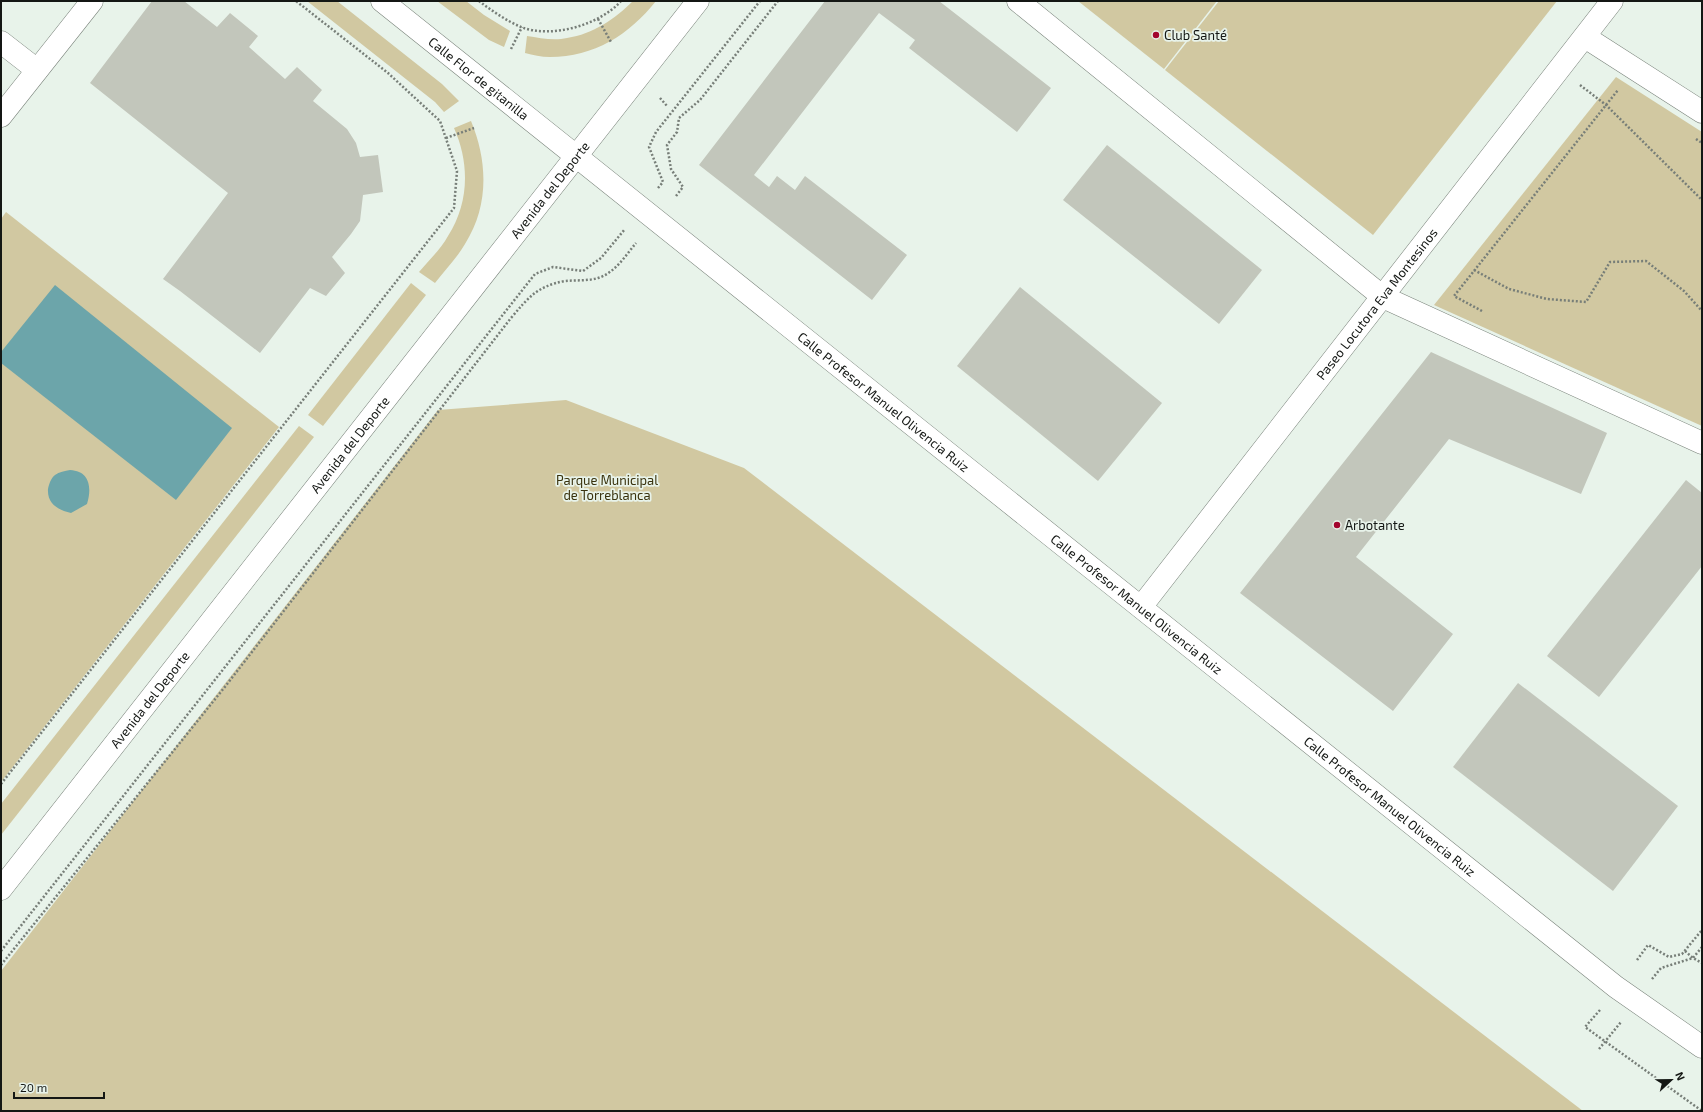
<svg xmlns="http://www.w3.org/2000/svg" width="1703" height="1112" font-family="'Exo 2',sans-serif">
	<rect width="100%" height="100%" fill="#e8f3ea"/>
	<g fill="#d1c8a1">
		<polygon points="307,1 337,1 442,84 459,101 444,112 435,102"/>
		<polygon points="437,1 466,1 484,15 510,31 504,47 489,40"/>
		<path d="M633 1H656C629 35 594 57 550 57 541 57 533 55 525 53L527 36C540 38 554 41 567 38 593 34 615 19 633 1Z"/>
		<polygon points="1078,1 1217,1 1164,69"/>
		<polygon points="1219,1 1557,1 1373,235 1165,70"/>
		<polygon points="1616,77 1702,132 1702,426 1434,305"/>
		<path d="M471 121C488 162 489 206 465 244 457 258 445 270 435 283L419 272C429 260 441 249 448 236 469 203 470 164 454 128Z"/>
		<polygon points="6,212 279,427 1,782 1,219"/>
		<polygon points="411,283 426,295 323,426 308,415"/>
		<polygon points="566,400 744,468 1583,1111 1,1111 1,971 438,410"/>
		<polygon points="299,426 314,437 1,835 1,804"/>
	</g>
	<g fill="#6ca5aa">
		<polygon points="55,285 232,428 176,500 1,363 1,352"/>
		<path d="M70 470C90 471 92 488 87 504L71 513C58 510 47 504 48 489 49 484 51 478 55 475 59 472 65 471 70 470Z"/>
	</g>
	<g fill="#c2c6bb">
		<polygon points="152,1 184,1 217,27 230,13 258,36 249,47 285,79 297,67 322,90 313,101 347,129 356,143 360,157 378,155 383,192 363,195 360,221 351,234 332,257 345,273 326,296 310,288 260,353 180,291 163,279 228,193 90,83"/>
		<polygon points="825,1 939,1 1051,88 1017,132 909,48 915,40 879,13 754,175 769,187 777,176 795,190 805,176 907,255 872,300 699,165"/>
		<polygon points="1107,145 1262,270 1219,324 1063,200"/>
		<polygon points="1020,287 1162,403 1098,481 957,366"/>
		<polygon points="1431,352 1607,433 1581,494 1449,439 1356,557 1453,634 1393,711 1240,593"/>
		<polygon points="1686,480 1702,493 1702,566 1599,697 1547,656"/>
		<polygon points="1518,683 1678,806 1613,891 1453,767"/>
	</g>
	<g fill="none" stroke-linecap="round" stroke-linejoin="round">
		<defs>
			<g id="street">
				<polyline points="1018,1 1383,297 1702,443"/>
				<polyline points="1585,37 1702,112"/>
				<polyline points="1,42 37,70"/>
				<polyline points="1,116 92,1"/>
				<path id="s1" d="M1141 607 1612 1"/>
			</g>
			<g id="secondary">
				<path id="s2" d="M382 1 1616 987 1702 1047"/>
				<path id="s3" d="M1 889 698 1"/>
			</g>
		</defs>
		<use href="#street" stroke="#79827a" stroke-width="23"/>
		<use href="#secondary" stroke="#79827a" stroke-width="23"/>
		<g stroke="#777e78" stroke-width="2.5" stroke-dasharray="2 2" stroke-linecap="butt">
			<path d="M479 1C492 11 507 21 521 27 551 39 600 25 621 1"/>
			<polyline points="598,19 611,42"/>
			<polyline points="511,49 522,27"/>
			<polyline points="1580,85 1606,105 1702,200"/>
			<polyline points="660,98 667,106"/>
			<polyline points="446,138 474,128"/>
			<polyline points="1696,139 1702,143"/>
			<polyline points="658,188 663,182 649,147 656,132 760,1"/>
			<polyline points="676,196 683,187 671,169 667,145 677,132 679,118 700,100 778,1"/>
			<polyline points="1474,270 1509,289 1547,299 1586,302 1610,262 1646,261 1684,291 1702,311"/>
			<polyline points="1482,311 1454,296 1618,90"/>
			<polyline points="1,784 454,208 457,171 440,121 388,73 296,1"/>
			<polyline points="1,951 535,274 553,267 583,271 601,258 625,229"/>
			<polyline points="1685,951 1693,958 1702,963"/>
			<polyline points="1637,960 1648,945 1669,957 1682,954 1702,930"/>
			<path d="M1 965 224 688 511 318C528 298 537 286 565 281 576 280 588 281 598 278 615 273 626 255 636 243"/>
			<polyline points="1652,979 1661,968 1693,958 1702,947"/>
			<polyline points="1600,1010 1585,1027 1702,1111"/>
			<polyline points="1599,1049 1621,1022"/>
		</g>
		<use href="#street" stroke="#fff" stroke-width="22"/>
		<use href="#secondary" stroke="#fff" stroke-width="22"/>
	</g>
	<g fill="#a3052e" stroke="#e8f3ea" stroke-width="1.5">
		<circle cx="1156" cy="35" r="4"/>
		<circle cx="1337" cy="525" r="4"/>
	</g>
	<g text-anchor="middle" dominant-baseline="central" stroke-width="3.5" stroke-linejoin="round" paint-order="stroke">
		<g font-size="13" fill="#141714" stroke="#e8f3ea" text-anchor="start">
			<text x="1164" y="35">Club Santé</text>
			<text x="1345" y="525">Arbotante</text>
		</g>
		<g font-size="13" fill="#141714" stroke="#e8f3ea">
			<text stroke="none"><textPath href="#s2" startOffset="124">Calle Flor de gitanilla</textPath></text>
			<text stroke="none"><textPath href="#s3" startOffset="889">Avenida del Deporte</textPath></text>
			<text stroke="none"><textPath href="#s1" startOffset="384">Paseo Locutora Eva Montesinos</textPath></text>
			<text stroke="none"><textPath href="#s2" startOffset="642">Calle Profesor Manuel Olivencia Ruiz</textPath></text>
			<text stroke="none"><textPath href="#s3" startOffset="565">Avenida del Deporte</textPath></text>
			<text stroke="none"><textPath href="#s2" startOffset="966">Calle Profesor Manuel Olivencia Ruiz</textPath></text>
			<text stroke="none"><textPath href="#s3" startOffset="241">Avenida del Deporte</textPath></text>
			<text stroke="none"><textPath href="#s2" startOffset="1290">Calle Profesor Manuel Olivencia Ruiz</textPath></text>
		</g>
		<g font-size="13" fill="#39320d" stroke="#e8f3ea">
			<text x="607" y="480">Parque Municipal<tspan x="607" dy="15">de Torreblanca</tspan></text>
		</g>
	</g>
	<rect width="1703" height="1112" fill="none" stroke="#141714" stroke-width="4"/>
	<g transform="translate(1671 1080) rotate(68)" stroke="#e8f3ea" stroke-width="3" paint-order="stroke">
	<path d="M0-3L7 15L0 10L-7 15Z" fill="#141714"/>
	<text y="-6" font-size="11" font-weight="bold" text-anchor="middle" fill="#141714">N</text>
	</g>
	<path d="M14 1092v6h90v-6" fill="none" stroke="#141714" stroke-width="2"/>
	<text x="20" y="1092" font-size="12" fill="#141714" stroke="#e8f3ea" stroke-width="3" paint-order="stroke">20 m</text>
</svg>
